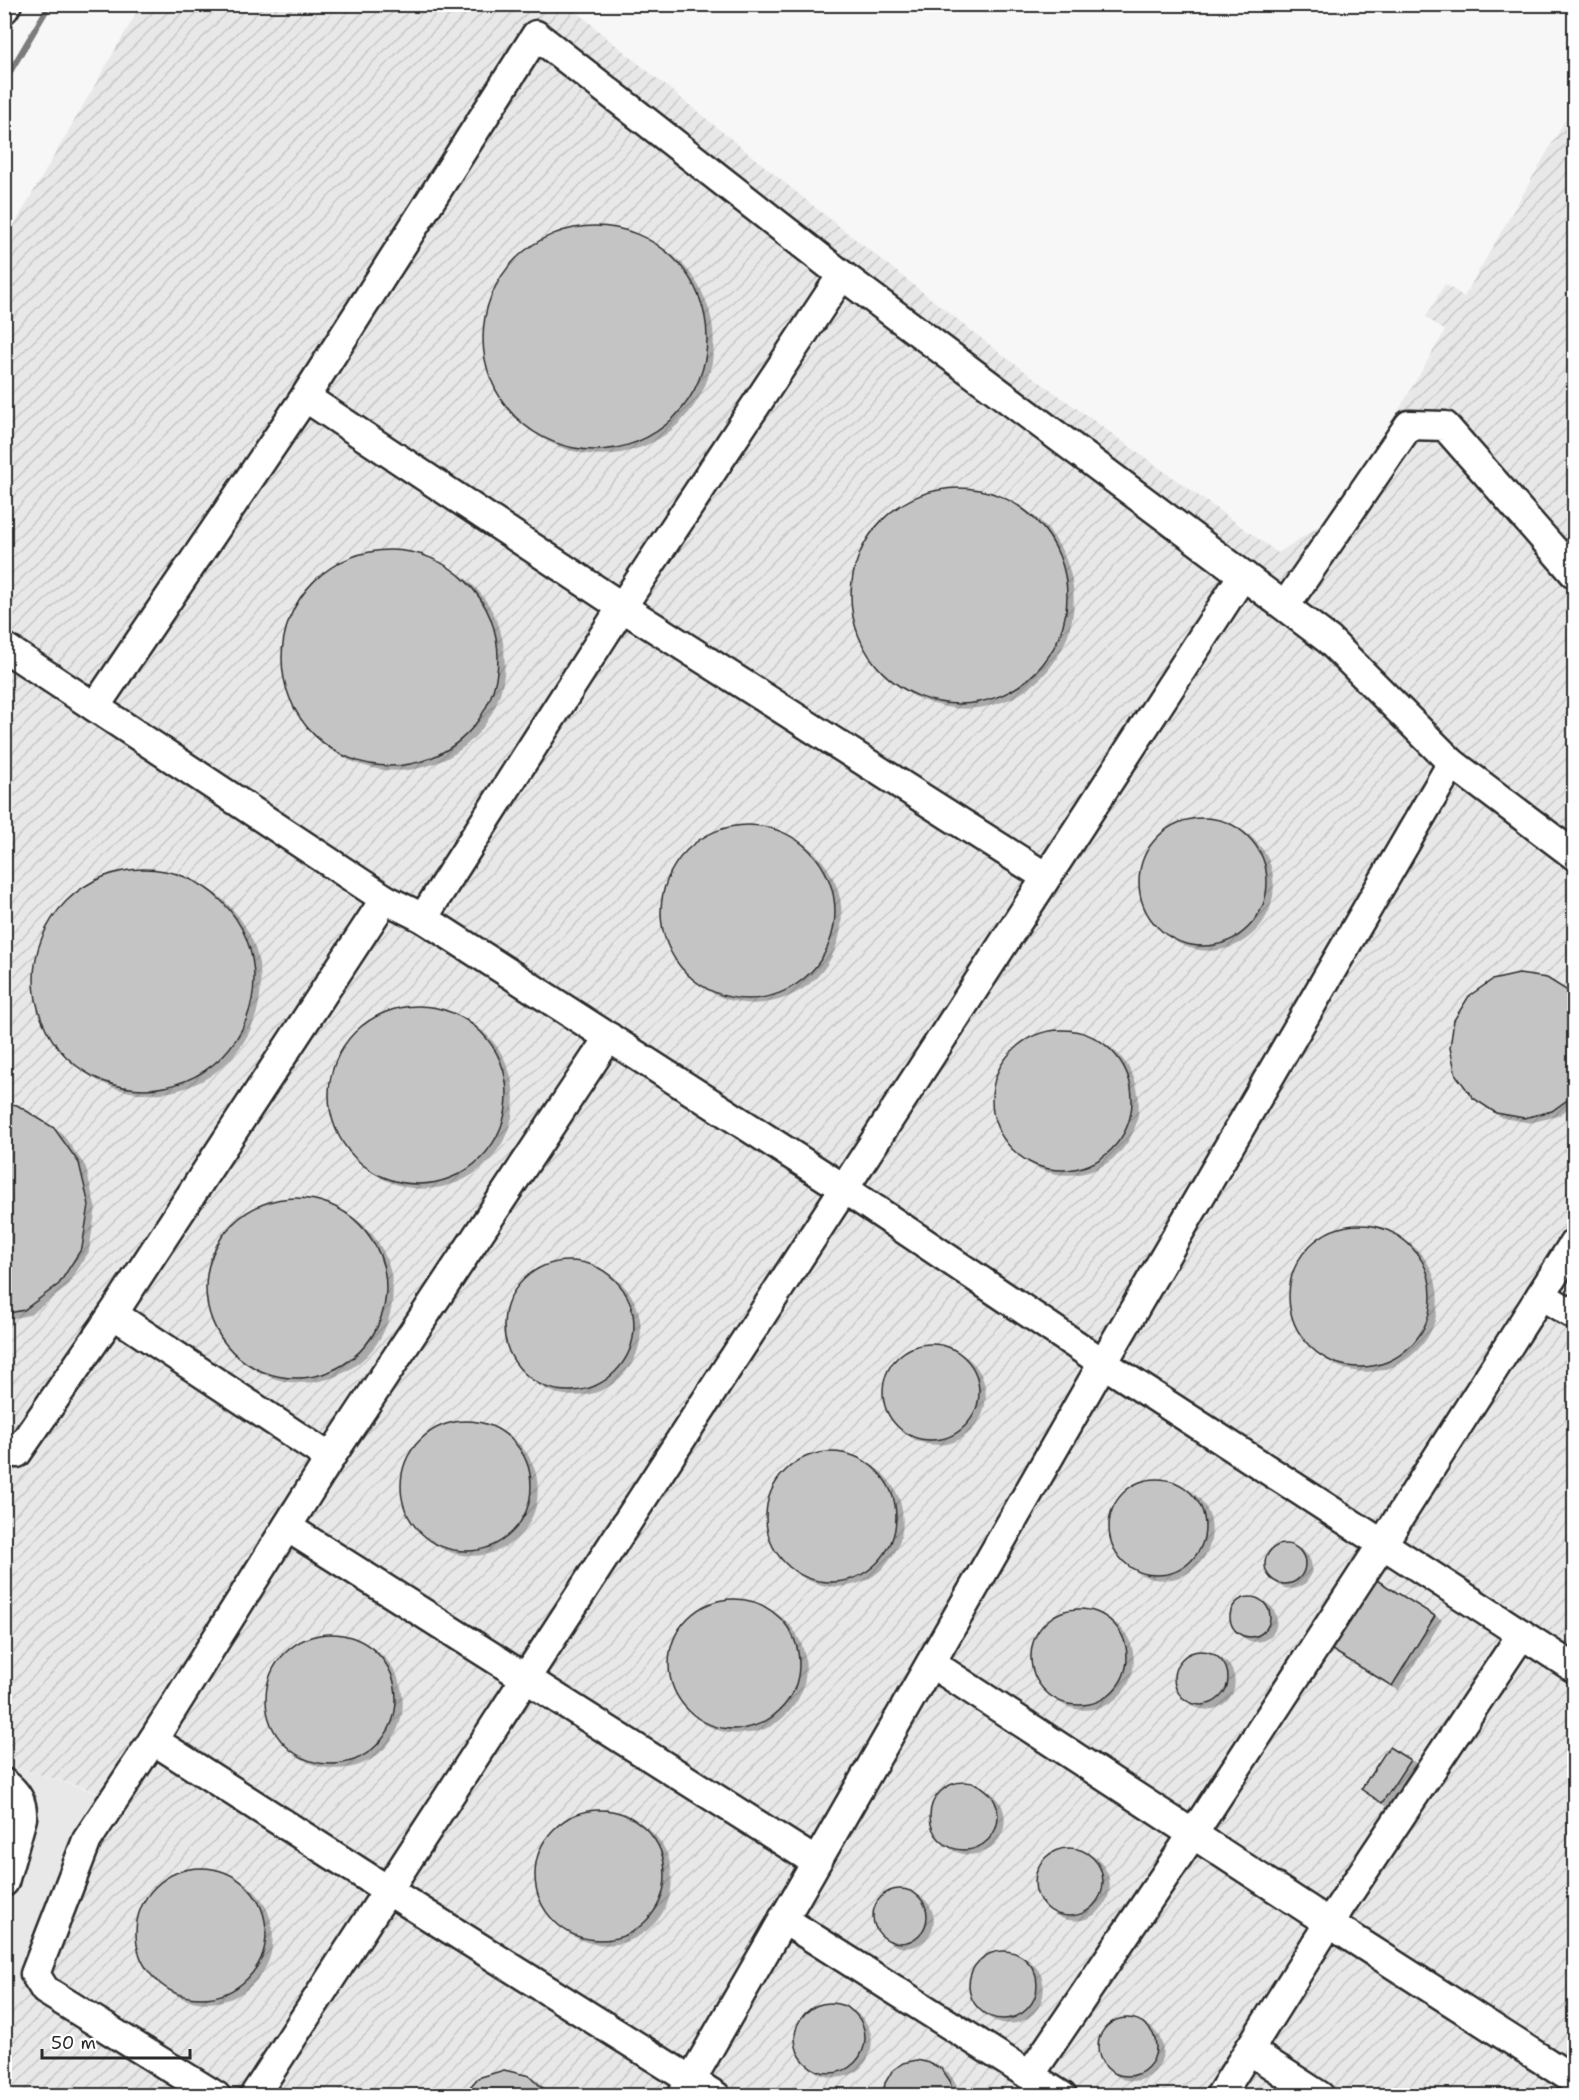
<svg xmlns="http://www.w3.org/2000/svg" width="1579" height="2100" font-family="'Shantell Sans',sans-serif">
	<defs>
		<pattern id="industrial-furrows" width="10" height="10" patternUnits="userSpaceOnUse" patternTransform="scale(1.5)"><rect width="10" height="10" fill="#e8e8e8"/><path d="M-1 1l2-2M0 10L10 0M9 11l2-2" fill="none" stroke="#c7c7c7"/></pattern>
		<filter id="shadow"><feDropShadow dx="6" dy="4" stdDeviation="0" flood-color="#0004"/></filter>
	</defs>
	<rect width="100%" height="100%" fill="#f7f7f7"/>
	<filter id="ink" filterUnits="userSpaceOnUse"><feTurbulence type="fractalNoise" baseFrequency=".0167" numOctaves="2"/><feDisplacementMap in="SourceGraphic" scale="12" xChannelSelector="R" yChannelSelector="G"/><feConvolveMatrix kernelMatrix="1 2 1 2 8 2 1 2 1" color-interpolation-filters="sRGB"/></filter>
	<g filter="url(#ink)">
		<polygon fill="#e8e8e8" points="5,1764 101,1794 27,1968 5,2036"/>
		<polygon fill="url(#industrial-furrows)" points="141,5 570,5 601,33 817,209 1005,357 1278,553 1338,514 1445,331 1426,317 1445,284 1464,297 1574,105 1574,2095 5,2096 4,2036 27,1968 101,1793 5,1764 5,241"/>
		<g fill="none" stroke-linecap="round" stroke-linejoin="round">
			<polyline stroke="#7b7b7b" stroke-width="6" points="4,82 50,4"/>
		</g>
		<g fill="#c4c4c4" stroke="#2b2b2b" stroke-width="1.5" filter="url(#shadow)">
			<circle cx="595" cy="338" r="112"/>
			<circle cx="959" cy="596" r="108"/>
			<circle cx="390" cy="658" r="108"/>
			<circle cx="1203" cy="882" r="64"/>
			<circle cx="748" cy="912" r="87"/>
			<circle cx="144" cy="979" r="110"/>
			<polygon points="1519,974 1547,978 1571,993 1574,998 1574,1095 1552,1111 1524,1118 1496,1113 1473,1098 1456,1075 1450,1048 1454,1020 1469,996 1492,980"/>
			<circle cx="418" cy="1095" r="89"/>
			<circle cx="1062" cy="1100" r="70"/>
			<polygon points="4,1103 17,1105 54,1128 79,1163 89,1205 82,1248 59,1284 24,1310 4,1314"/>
			<circle cx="296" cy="1288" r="90"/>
			<circle cx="1360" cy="1296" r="71"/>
			<circle cx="569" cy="1326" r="65"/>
			<circle cx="931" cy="1392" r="48"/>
			<circle cx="466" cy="1486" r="65"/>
			<circle cx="831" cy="1517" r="65"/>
			<circle cx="1157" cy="1527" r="48"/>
			<circle cx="1285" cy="1564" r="20"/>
			<polygon points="1375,1579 1435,1616 1392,1686 1332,1650"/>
			<circle cx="1250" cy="1617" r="20"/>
			<circle cx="734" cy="1664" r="65"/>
			<circle cx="1079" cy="1657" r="48"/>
			<circle cx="331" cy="1699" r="65"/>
			<circle cx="1201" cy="1678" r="27"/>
			<polygon points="1389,1747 1410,1760 1382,1803 1361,1789"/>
			<circle cx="964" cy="1816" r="34"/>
			<circle cx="600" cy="1875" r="65"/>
			<circle cx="1069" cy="1882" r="34"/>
			<circle cx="201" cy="1933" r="65"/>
			<circle cx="900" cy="1916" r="27"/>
			<circle cx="1003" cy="1985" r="34"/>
			<circle cx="830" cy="2038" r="35"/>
			<circle cx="1127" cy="2047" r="29"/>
			<polygon points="917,2060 930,2063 942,2069 950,2081 953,2096 883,2096 885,2083 892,2071 903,2063"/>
			<polygon points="504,2070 530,2076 550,2096 462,2096 478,2078"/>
		</g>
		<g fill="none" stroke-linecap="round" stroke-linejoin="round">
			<defs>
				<g id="minor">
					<polyline points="4,9 7,4"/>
					<polyline points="305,397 536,35 842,275"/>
					<polyline points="1285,606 1409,425 1445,426 1574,573"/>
					<polyline points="4,647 385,899 423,918 843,1188 1103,1363 1574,1668"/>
					<polyline points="95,707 305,397 622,607 1046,877"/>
					<polyline points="1452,763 1574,855"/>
					<polyline points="1541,1295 1574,1315"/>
					<polyline points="113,1314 330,1458 609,1037"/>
					<polyline points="4,1444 17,1453 113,1314 385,899"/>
					<polyline points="287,1527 816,1862"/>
					<polyline points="1522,1634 1329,1923 1574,2080"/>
					<polyline points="931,1663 1329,1923 1220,2096"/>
					<polyline points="153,1740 389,1891 716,2096"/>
					<path d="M4 1783C17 1792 23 1803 22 1818L4 1882"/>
					<polyline points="783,1919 1062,2096"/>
					<polyline points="1249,2050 1320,2096"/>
					<polyline points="1030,2075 1193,1834 1383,1543 1574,1243"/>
					<polyline points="216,2096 45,1990 35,1974 87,1840 153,1740 330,1458"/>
					<polyline points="254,2096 1243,575 842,275 622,607 423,918"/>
					<polyline points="682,2096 1103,1363 1452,763 1329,640 1243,575"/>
				</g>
			</defs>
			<use href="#minor" stroke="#2b2b2b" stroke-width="33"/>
			<use href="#minor" stroke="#fff" stroke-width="28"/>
		</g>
	</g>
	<rect width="1579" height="2100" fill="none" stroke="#fff" stroke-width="24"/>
	<rect x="12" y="12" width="1555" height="2076" fill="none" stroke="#2b2b2b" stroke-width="2" filter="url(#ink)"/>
	<path d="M42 2049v9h148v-9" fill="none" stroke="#2b2b2b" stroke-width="3"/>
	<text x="51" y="2049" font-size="18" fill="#2b2b2b" stroke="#ffffff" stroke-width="4.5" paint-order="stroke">50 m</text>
</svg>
